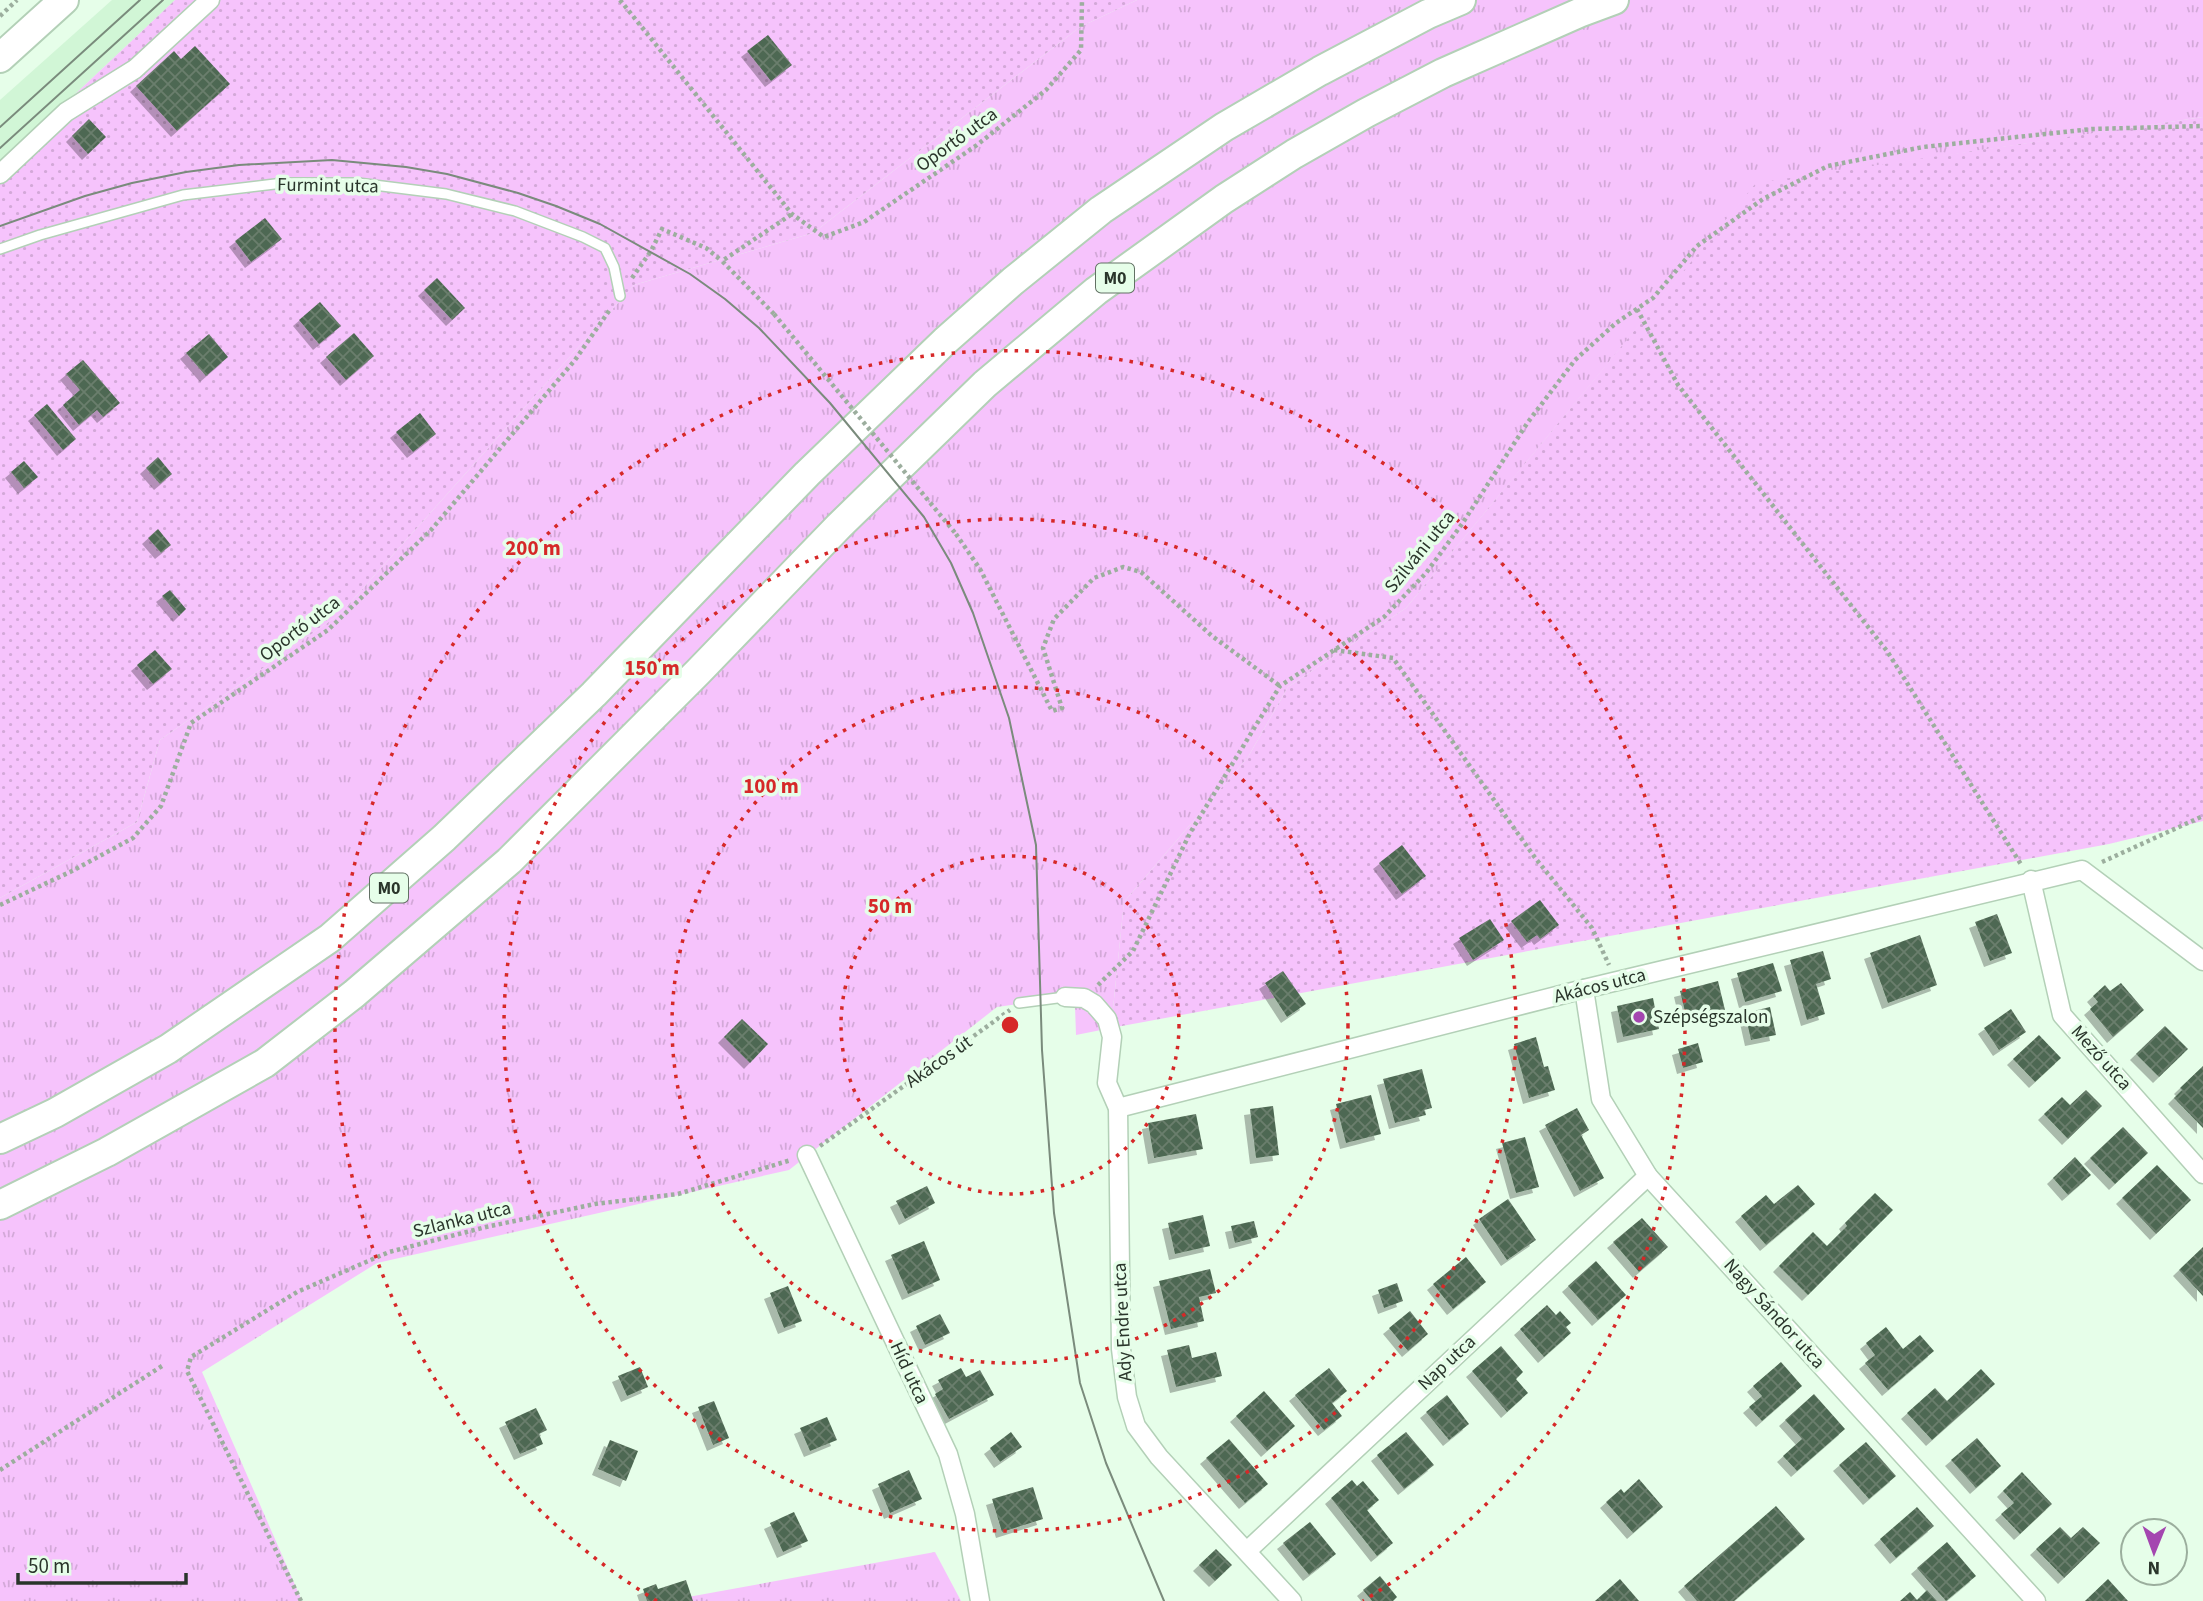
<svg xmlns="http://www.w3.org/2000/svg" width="2203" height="1601" font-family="'Source Sans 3',sans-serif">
	<defs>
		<pattern id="grass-tufts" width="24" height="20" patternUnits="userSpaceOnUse" patternTransform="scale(1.75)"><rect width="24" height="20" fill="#f6c3fc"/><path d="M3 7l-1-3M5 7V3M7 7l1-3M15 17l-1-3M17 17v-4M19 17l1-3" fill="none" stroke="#d3a8d8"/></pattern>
		<pattern id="garden-dots" width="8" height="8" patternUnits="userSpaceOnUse" patternTransform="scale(1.75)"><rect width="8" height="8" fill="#f6c3fc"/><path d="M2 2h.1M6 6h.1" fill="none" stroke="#d3a8d8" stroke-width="1.8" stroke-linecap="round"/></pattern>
		<pattern id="building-cross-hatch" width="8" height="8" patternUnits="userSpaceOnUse" patternTransform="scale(1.75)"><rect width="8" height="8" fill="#4e6852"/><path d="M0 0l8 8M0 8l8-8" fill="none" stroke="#6a7e6d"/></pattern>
		<filter id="shadow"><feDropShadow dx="-6" dy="6" stdDeviation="0" flood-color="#0004"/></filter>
	</defs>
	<rect width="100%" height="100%" fill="#e6fee9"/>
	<polygon fill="#d1f6d6" points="112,0 175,0 0,165 0,100"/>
	<g fill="url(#grass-tufts)">
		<polygon points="1137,0 2203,0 2203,117 1756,184 1406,608 1288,687 1248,757 1124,902 1111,1028 1076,1035 1075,1006 1065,997 997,1007 789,1170 377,1263 202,1372 302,1601 0,1601 0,898 137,822 160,740 340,614 634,285 813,233 1080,27"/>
		<polygon points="935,1552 961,1601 666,1601"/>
	</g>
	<g fill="url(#garden-dots)">
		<polygon points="175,0 1137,0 1080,27 813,233 634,285 340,614 160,740 137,822 0,898 0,165"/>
		<polygon points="2203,117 2203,821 2109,844 1111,1028 1124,902 1248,757 1288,687 1406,608 1756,183"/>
	</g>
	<g fill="url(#building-cross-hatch)" filter="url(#shadow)">
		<polygon points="768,35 792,65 771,81 747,51"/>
		<polygon points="195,46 230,84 177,131 136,86 174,51 181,59"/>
		<polygon points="89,119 106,137 88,154 72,136"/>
		<polygon points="265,218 282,239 251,262 235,241"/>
		<polygon points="437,278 465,308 452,320 424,290"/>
		<polygon points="320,302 341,326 319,344 299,320"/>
		<polygon points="354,333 374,356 346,380 326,357"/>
		<polygon points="209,334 228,357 206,376 186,353"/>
		<polygon points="83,360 120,403 103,417 97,410 79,425 63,405 80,390 66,374"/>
		<polygon points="47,404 76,439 63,450 34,415"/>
		<polygon points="420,413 436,434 413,452 396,432"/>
		<polygon points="158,457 172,474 160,484 146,468"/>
		<polygon points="24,461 38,477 24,488 11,472"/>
		<polygon points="158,529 171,545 161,553 148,538"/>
		<polygon points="170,590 186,609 179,616 162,596"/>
		<polygon points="155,650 172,669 153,684 137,665"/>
		<polygon points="1402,845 1426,876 1402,894 1379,863"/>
		<polygon points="1540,900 1559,925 1540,939 1537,935 1527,942 1511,921"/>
		<polygon points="1997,914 2012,953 1990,961 1975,922"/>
		<polygon points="1490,919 1504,940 1473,960 1459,938"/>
		<polygon points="1920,935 1937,985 1888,1003 1870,953"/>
		<polygon points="1823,951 1831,979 1816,984 1825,1014 1807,1020 1790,960"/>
		<polygon points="1773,963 1782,991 1745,1002 1737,973"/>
		<polygon points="1283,971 1306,1004 1287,1017 1265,983"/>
		<polygon points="1718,981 1725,1010 1687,1020 1680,991"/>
		<polygon points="2121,983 2144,1010 2113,1037 2090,1009 2098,1002 2093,996 2105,985 2110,991"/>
		<polygon points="1653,998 1659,1029 1623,1037 1617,1006"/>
		<polygon points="1770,1007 1776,1035 1751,1040 1745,1013"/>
		<polygon points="2011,1009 2026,1032 1999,1050 1984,1028"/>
		<polygon points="742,1019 768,1044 750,1063 724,1037"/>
		<polygon points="2165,1026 2188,1049 2159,1077 2136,1054"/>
		<polygon points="2039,1035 2061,1058 2035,1082 2013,1059"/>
		<polygon points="1536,1037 1544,1067 1548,1066 1555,1090 1529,1098 1514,1044"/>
		<polygon points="1698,1043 1703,1062 1683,1068 1678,1049"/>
		<polygon points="2203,1066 2203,1128 2174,1098 2182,1090 2180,1088"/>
		<polygon points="1422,1069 1432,1108 1424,1110 1426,1115 1395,1123 1383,1079"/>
		<polygon points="2086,1090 2102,1106 2068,1139 2044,1114 2062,1097 2070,1105"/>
		<polygon points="1371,1095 1381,1134 1346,1143 1336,1104"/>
		<polygon points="1273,1106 1279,1155 1256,1158 1250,1109"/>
		<polygon points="1577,1108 1589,1130 1581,1135 1604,1178 1580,1191 1545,1125"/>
		<polygon points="1196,1114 1203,1149 1154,1158 1148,1123"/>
		<polygon points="2123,1127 2148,1153 2115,1184 2090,1158"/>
		<polygon points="1525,1137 1539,1187 1516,1193 1502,1143"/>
		<polygon points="2075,1157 2091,1175 2068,1195 2053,1178"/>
		<polygon points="2157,1165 2191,1200 2156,1234 2122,1198"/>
		<polygon points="1798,1185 1815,1204 1766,1245 1741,1216 1766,1195 1774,1204"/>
		<polygon points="927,1186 935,1203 905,1219 896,1201"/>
		<polygon points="1875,1193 1893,1210 1808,1295 1779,1266 1813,1232 1827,1246 1847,1226 1845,1223"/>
		<polygon points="1508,1199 1536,1240 1507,1260 1479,1219"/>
		<polygon points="1203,1215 1210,1246 1175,1254 1168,1223"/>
		<polygon points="1642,1218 1668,1247 1639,1272 1613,1242"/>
		<polygon points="1254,1221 1258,1237 1235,1243 1231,1226"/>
		<polygon points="924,1241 940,1280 908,1294 891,1255"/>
		<polygon points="2203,1247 2203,1296 2179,1270"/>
		<polygon points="1466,1257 1486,1282 1453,1309 1433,1284"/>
		<polygon points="1596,1261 1626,1295 1598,1320 1568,1286"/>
		<polygon points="1210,1269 1216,1293 1199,1297 1204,1321 1171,1329 1159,1281"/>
		<polygon points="1397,1283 1403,1301 1384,1308 1378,1290"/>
		<polygon points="788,1286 802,1321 784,1328 770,1293"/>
		<polygon points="1547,1305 1556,1315 1560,1311 1571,1323 1566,1327 1571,1333 1544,1357 1520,1329"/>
		<polygon points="1410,1311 1428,1334 1408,1351 1389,1328"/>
		<polygon points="940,1314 950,1333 925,1345 916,1326"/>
		<polygon points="1886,1327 1903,1349 1920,1335 1934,1351 1888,1390 1865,1363 1875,1355 1866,1343"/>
		<polygon points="1189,1345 1192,1358 1216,1352 1222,1376 1176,1387 1167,1350"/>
		<polygon points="1501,1346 1523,1372 1516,1379 1528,1393 1507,1412 1472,1371"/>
		<polygon points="1781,1362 1802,1386 1762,1421 1749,1407 1762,1396 1753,1386"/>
		<polygon points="640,1367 648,1387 627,1396 618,1376"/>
		<polygon points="961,1368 966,1377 980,1370 994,1395 949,1419 935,1394 943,1389 938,1380"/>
		<polygon points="1329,1368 1347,1391 1332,1403 1342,1416 1324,1430 1295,1395"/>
		<polygon points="1981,1369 1995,1384 1932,1440 1907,1413 1935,1388 1947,1401"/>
		<polygon points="1264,1391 1295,1426 1267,1451 1236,1416"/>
		<polygon points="1814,1394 1845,1429 1797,1471 1783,1456 1802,1439 1785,1420"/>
		<polygon points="1447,1395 1469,1424 1449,1440 1426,1412"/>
		<polygon points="714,1401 729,1438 713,1445 698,1407"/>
		<polygon points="536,1408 547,1430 539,1434 543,1444 520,1454 505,1422"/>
		<polygon points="827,1417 837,1440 810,1451 800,1428"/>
		<polygon points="1011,1432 1022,1447 1000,1462 990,1448"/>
		<polygon points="1406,1432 1434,1465 1404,1489 1377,1455"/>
		<polygon points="1977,1438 2001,1466 1976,1488 1951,1460"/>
		<polygon points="1229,1439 1268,1484 1245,1503 1206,1458"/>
		<polygon points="610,1440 638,1451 626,1481 598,1469"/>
		<polygon points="1866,1442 1896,1476 1869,1499 1839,1465"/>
		<polygon points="909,1470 922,1499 890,1513 878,1484"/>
		<polygon points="2022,1472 2052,1504 2020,1534 2001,1514 2014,1503 2003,1491"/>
		<polygon points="1639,1479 1663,1507 1633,1533 1606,1502 1621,1489 1624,1493"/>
		<polygon points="1352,1480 1357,1486 1363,1481 1379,1500 1367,1510 1393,1543 1377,1556 1331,1498"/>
		<polygon points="1033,1487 1043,1519 1002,1532 992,1499"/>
		<polygon points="1776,1506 1805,1539 1734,1601 1697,1601 1684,1586"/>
		<polygon points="1917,1507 1934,1526 1896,1558 1880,1539"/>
		<polygon points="794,1512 808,1541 783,1552 770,1523"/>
		<polygon points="1310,1522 1336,1554 1309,1575 1283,1543"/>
		<polygon points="2060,1527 2071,1538 2083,1527 2100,1543 2064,1578 2036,1549"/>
		<polygon points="1947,1542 1976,1576 1946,1601 1917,1568"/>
		<polygon points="1216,1549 1232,1565 1215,1581 1199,1565"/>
		<polygon points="1380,1576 1397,1597 1393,1601 1372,1601 1363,1590"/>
		<polygon points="1620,1579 1639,1601 1595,1601"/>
		<polygon points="2108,1579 2128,1601 2085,1601"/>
		<polygon points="686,1580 693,1601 647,1601 643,1589 656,1584 658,1589"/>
		<polygon points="1927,1590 1937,1601 1900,1601 1910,1592 1917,1600"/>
	</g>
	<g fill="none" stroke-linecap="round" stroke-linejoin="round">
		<defs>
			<g id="service">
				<polyline points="0,249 40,235 183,195 283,183 358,183 446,194 515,211 583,237 605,248 614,267 620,296"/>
				<polyline points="1019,1003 1065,997"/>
			</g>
			<g id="minor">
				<polyline points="0,174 66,112 135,69 210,0"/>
				<polyline points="2031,880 2062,1015 2203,1174"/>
				<polyline points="1584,989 1601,1099 1648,1176 2036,1601"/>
				<polyline points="1065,997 1084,998 1094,1004 1107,1019 1112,1037 1107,1083 1118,1108 1121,1349 1127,1397 1136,1426 1159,1457 1292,1601"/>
				<polyline points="1118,1108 1584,989 2082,870 2203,961"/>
				<polyline points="807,1155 948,1454 965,1514 980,1601"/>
				<polyline points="1247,1551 1648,1176"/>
			</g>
			<polyline id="primary" points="0,58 64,0"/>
			<g id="trunk">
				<polyline points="0,1139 55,1113 168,1049 330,938 444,838 594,694 807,474 945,341 1013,281 1101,210 1224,127 1320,71 1428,14 1461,0"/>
				<polyline points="0,1205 107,1152 265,1063 354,994 509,861 698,672 839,526 985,384 1096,291 1224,199 1294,154 1366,113 1443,73 1579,13 1614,0"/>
			</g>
		</defs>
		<use href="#service" stroke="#b3d0b7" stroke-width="12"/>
		<use href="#minor" stroke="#b3d0b7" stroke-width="21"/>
		<use href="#primary" stroke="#b3d0b7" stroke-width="32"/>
		<use href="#trunk" stroke="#b3d0b7" stroke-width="32"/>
		<g stroke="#9cae9e" stroke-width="4.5" stroke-dasharray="3.5 3.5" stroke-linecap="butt">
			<polyline points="620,0 792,214 824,237 864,222 977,145 1046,90 1081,50 1082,0"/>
			<polyline points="0,16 17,0"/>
			<polyline points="632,278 651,251 662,229 706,248 722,261"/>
			<polyline points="1637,309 1678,385 1887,651 2022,866"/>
			<polyline points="774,314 722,261 792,214"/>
			<polyline points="956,534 980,569 1052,711 1062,708 1043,648 1054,619 1094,578 1123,567 1141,572 1212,636 1280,686"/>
			<polyline points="1334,650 1393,658 1536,859 1592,928 1609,965"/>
			<polyline points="2102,862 2203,816"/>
			<polyline points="0,905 72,871 133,838 161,806 191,723 328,630 431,530 575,360 611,308"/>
			<polyline points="1098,985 1133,951 1190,833 1280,686 1384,617 1426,573 1462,524 1528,422 1575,360 1616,323 1653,298 1697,246 1763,199 1828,166 1923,147 2092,129 2203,126"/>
			<polyline points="820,1146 1010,1010"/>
			<polyline points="0,1470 162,1366"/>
			<polyline points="301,1601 187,1371 191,1357 297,1292 389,1252 486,1227 595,1204 678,1194 791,1160"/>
		</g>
		<use href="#service" stroke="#fff" stroke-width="9"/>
		<use href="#minor" stroke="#fff" stroke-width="18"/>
		<use href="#primary" stroke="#fff" stroke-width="28"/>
		<use href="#trunk" stroke="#fff" stroke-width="28"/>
		<g stroke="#7a8b7c" stroke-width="2">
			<polyline points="0,127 140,0"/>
			<polyline points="0,148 163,0"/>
			<polyline points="0,226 85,196 132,183 186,172 239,165 332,160 406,167 447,174 518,193 556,206 600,224 690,274 725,299 759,328 830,403 924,517 951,563 973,613 1009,718 1036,845 1042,1050 1054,1213 1080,1383 1106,1463 1164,1601"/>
		</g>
		<polyline stroke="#9cae9e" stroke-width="4.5" stroke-dasharray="3.5 3.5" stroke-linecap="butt" points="774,314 956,534"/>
	</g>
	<g fill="none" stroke="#d62828" stroke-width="3.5" stroke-dasharray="3.5 7">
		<circle cx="1010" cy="1025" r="169"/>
		<circle cx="1010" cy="1025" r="338"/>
		<circle cx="1010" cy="1025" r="506"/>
		<path d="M657 1601A675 675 0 1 1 1363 1601"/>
	</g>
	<circle fill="#a446b0" stroke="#e6fee9" stroke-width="2.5" cx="1639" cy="1017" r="7"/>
	<g text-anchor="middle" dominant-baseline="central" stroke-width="7" stroke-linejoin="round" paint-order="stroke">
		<g fill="#e6fee9" stroke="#627164" stroke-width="2">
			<rect x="1096" y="263.5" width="38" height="29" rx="5"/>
			<rect x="370" y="873.5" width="38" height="29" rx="5"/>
		</g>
		<g font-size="18" font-weight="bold" fill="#2a352b">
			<text x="1115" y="278">M0</text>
			<text x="389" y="888">M0</text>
		</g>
		<g font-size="19" fill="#2a352b" stroke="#e6fee9">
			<text transform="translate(957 140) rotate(-36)">Oportó utca</text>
			<text transform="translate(328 186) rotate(1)">Furmint utca</text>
			<text transform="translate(1420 552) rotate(-51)">Szilváni utca</text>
			<text transform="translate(300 629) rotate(-37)">Oportó utca</text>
			<text transform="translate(1600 986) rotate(-14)">Akácos utca</text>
			<text transform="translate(2101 1058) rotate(48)">Mező utca</text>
			<text transform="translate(939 1062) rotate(-35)">Akácos út</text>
			<text transform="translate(462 1220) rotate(-14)">Szlanka utca</text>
			<text transform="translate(1774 1314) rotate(48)">Nagy Sándor utca</text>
			<text transform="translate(1123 1322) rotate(-93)">Ady Endre utca</text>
			<text transform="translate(1447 1363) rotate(-43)">Nap utca</text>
			<text transform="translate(909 1373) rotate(65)">Híd utca</text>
		</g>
		<g font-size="19" fill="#2a352b" stroke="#e6fee9" text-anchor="start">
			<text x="1653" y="1017">Szépségszalon</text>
		</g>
	</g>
	<circle cx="1010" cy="1025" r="10" fill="#d62828" stroke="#e6fee9" stroke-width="3.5"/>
	<g font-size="21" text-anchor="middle" font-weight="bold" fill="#d62828" stroke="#e6fee9" stroke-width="7" stroke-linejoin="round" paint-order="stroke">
		<text x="533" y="555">200 m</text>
		<text x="652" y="675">150 m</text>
		<text x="771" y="793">100 m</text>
		<text x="890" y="913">50 m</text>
	</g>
	<g transform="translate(2154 1552) rotate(181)"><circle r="33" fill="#e6fee9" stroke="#9bae9d" stroke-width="2"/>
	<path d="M0-5L12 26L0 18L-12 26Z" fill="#a446b0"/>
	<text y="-10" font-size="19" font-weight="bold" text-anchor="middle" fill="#2a352b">N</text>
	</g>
	<path d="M18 1573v10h168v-10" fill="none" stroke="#2a352b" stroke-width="3.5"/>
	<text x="28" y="1573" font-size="21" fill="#2a352b" stroke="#e6fee9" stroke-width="5" paint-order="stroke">50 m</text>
</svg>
